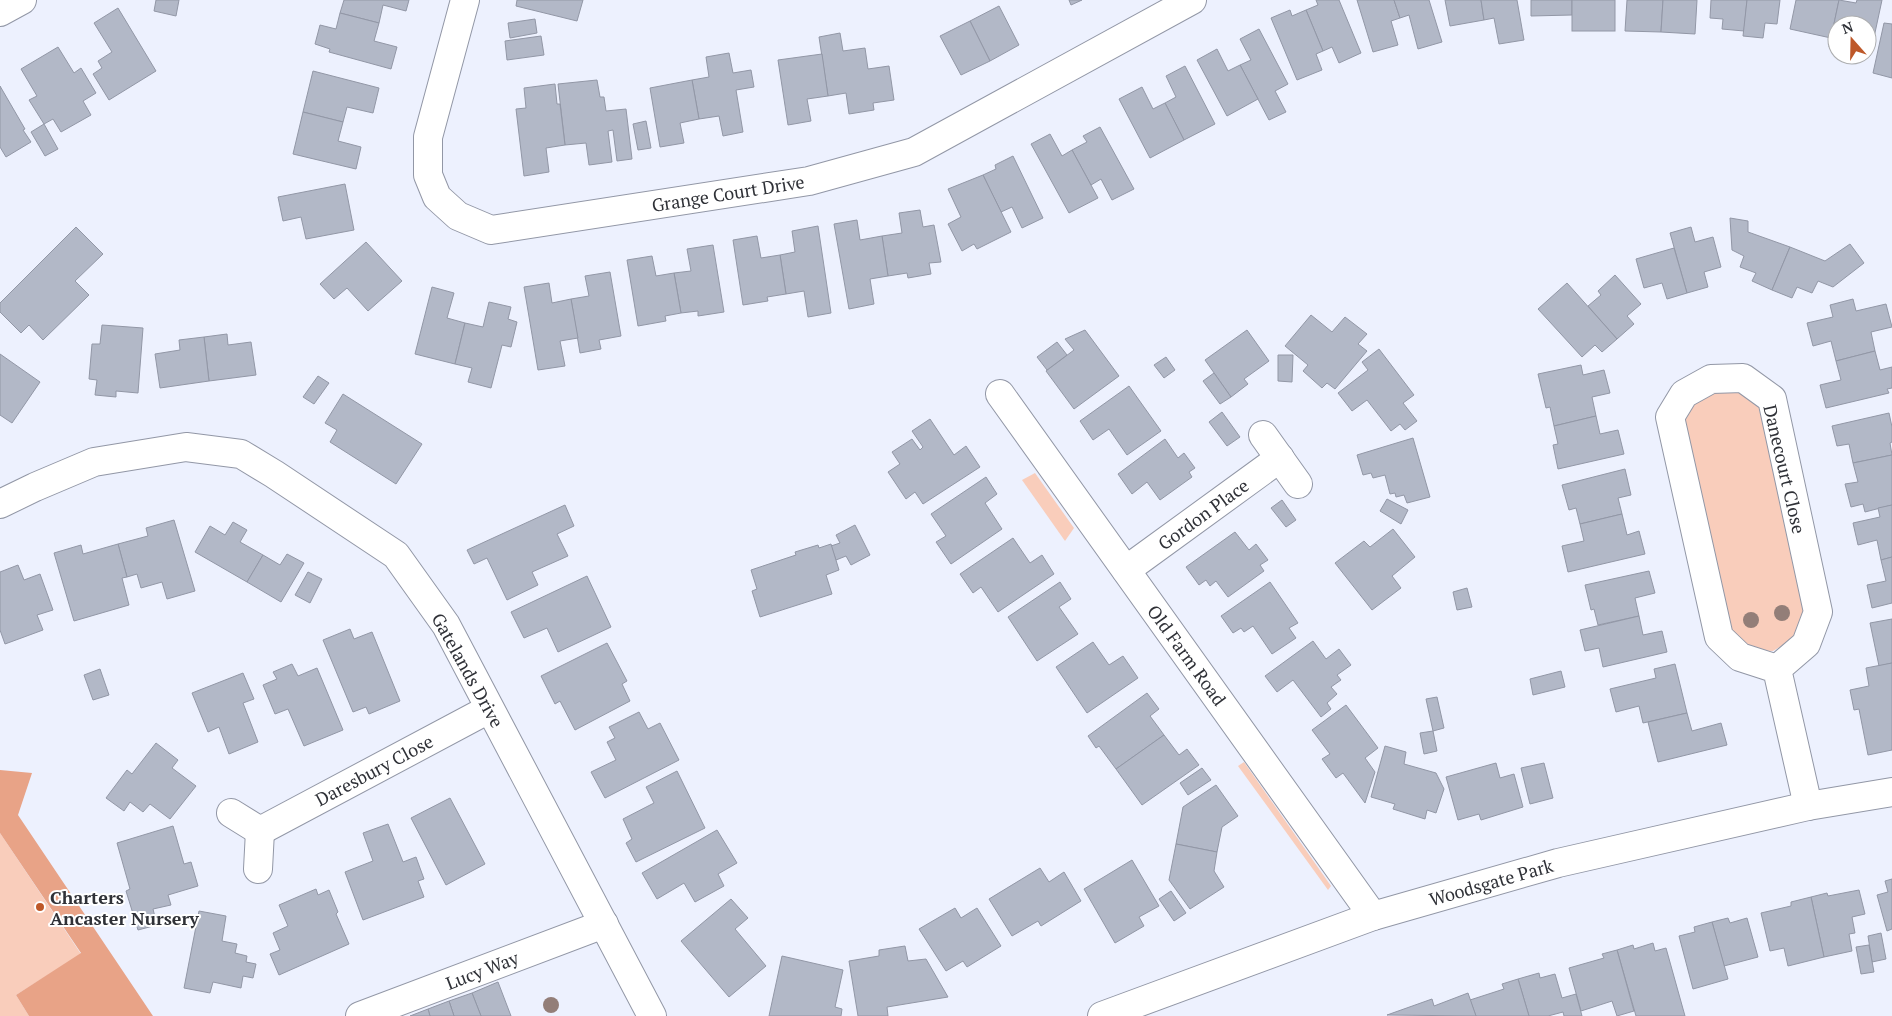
<svg xmlns="http://www.w3.org/2000/svg" width="1892" height="1016" font-family="'PT Serif',serif">
	<rect width="100%" height="100%" fill="#edf1fe"/>
	<g fill="#f9cdbb">
		<path d="M1714 391H1739L1758 404 1806 615 1797 636 1773 651 1749 650 1731 632 1684 421C1690 405 1699 399 1714 391Z"/>
		<polygon points="1035,473 1074,528 1065,541 1022,480"/>
		<polygon points="1244,762 1331,886 1328,890 1238,766"/>
		<polygon points="0,833 81,954 16,995 29,1016 0,1016"/>
	</g>
	<polygon fill="#e8a387" points="0,770 32,773 18,815 153,1016 29,1016 16,995 81,953 0,833"/>
	<g fill="#b2b8c7" stroke="#9297a6">
		<polygon points="156,0 179,0 176,16 154,11"/>
		<polygon points="344,0 409,0 406,11 383,5 379,23 340,13"/>
		<polygon points="517,0 583,0 577,21 516,6"/>
		<polygon points="1069,0 1082,0 1071,5"/>
		<polygon points="1316,0 1339,0 1361,53 1339,63 1332,47 1323,51 1306,10 1318,5"/>
		<polygon points="1357,0 1394,0 1400,18 1391,21 1398,45 1373,52"/>
		<polygon points="1394,0 1429,0 1442,42 1418,49 1409,15 1400,18"/>
		<polygon points="1445,0 1481,0 1484,20 1450,26"/>
		<polygon points="1481,0 1517,0 1524,40 1499,44 1494,18 1484,20"/>
		<polygon points="1531,0 1572,0 1572,15 1531,16"/>
		<rect x="1572" y="0" width="43" height="31"/>
		<polygon points="1627,0 1663,0 1661,32 1625,31"/>
		<polygon points="1663,0 1697,0 1695,34 1661,32"/>
		<polygon points="1711,0 1747,0 1744,31 1722,29 1723,19 1710,18"/>
		<polygon points="1747,0 1780,0 1777,24 1765,23 1763,38 1743,36"/>
		<polygon points="1796,0 1839,0 1831,38 1790,29"/>
		<polygon points="1839,0 1856,3 1857,0 1882,0 1870,56 1864,55 1867,55 1867,25 1837,25 1837,49 1829,47"/>
		<polygon points="999,6 1019,45 990,61 970,21"/>
		<polygon points="118,8 156,71 109,100 93,74 102,68 98,61 112,52 94,23"/>
		<polygon points="1290,10 1292,16 1306,10 1323,51 1316,54 1322,70 1297,80 1271,18"/>
		<polygon points="340,13 379,23 374,41 397,47 391,69 329,52 330,49 315,44 320,25 336,29"/>
		<polygon points="535,19 537,33 510,38 508,23"/>
		<polygon points="970,21 990,61 961,75 940,36"/>
		<polygon points="1884,23 1892,24 1892,78 1873,73"/>
		<polygon points="1259,29 1288,84 1275,91 1286,112 1269,120 1240,65 1251,60 1240,39"/>
		<polygon points="840,33 843,51 865,48 868,69 889,66 894,100 873,103 874,110 849,114 846,93 828,96 819,37"/>
		<polygon points="541,36 544,55 507,60 505,41"/>
		<polygon points="58,47 74,73 81,68 96,93 83,101 91,115 61,132 53,119 44,124 29,100 37,96 21,69"/>
		<polygon points="1217,49 1228,71 1240,65 1258,99 1227,116 1197,60"/>
		<polygon points="729,53 733,73 751,70 754,87 736,90 743,132 723,136 719,116 699,119 692,80 709,77 706,57"/>
		<polygon points="822,54 828,96 807,99 811,121 788,125 778,60"/>
		<polygon points="1185,66 1215,124 1184,140 1165,103 1176,97 1166,76"/>
		<polygon points="313,71 379,88 373,113 347,107 343,122 303,112"/>
		<polygon points="597,80 600,97 604,97 606,111 626,109 632,159 617,161 613,130 608,131 612,162 589,165 586,143 565,145 558,84"/>
		<polygon points="692,80 699,119 680,123 684,143 660,147 650,88"/>
		<polygon points="555,84 557,104 560,104 565,145 546,148 549,172 524,176 516,109 526,108 524,88"/>
		<polygon points="0,86 25,129 23,130 31,142 6,157 0,147"/>
		<polygon points="1142,87 1153,109 1165,103 1184,140 1150,158 1119,99"/>
		<polygon points="303,112 343,122 338,141 361,147 356,169 293,154"/>
		<polygon points="646,121 651,148 638,150 633,124"/>
		<polygon points="44,124 58,149 45,156 31,132"/>
		<polygon points="1100,127 1134,189 1112,200 1101,179 1091,185 1072,150 1087,142 1083,136"/>
		<polygon points="1050,134 1062,156 1072,150 1098,198 1069,213 1031,144"/>
		<polygon points="1013,156 1043,218 1022,228 1012,207 1001,212 983,175 996,169 995,165"/>
		<polygon points="983,175 1011,232 977,249 974,244 962,251 948,224 961,217 948,189"/>
		<polygon points="345,184 354,230 306,239 301,217 283,221 278,197"/>
		<polygon points="920,210 923,227 934,225 941,262 929,263 931,274 908,278 907,273 888,276 882,236 902,233 899,213"/>
		<polygon points="1730,218 1748,221 1748,232 1790,247 1772,290 1752,281 1756,273 1740,267 1744,256 1732,250"/>
		<polygon points="857,220 860,240 882,236 888,276 870,279 874,304 849,309 834,224"/>
		<polygon points="818,226 831,313 808,317 804,291 786,294 780,255 795,252 792,231"/>
		<polygon points="76,227 103,254 75,281 89,295 43,340 29,325 21,333 0,312 0,303"/>
		<polygon points="1691,227 1695,242 1713,237 1721,267 1704,272 1708,287 1687,293 1670,233"/>
		<polygon points="757,236 761,258 780,255 786,294 767,297 768,301 743,305 733,240"/>
		<polygon points="366,242 402,281 368,311 347,288 334,299 320,284"/>
		<polygon points="1850,244 1864,263 1833,287 1818,281 1812,293 1797,287 1792,298 1772,290 1790,247 1825,261"/>
		<polygon points="713,245 724,312 698,316 698,311 681,313 674,273 691,271 687,249"/>
		<polygon points="1674,248 1687,293 1667,299 1662,283 1644,288 1636,259"/>
		<polygon points="652,256 656,276 674,273 681,313 665,316 666,321 638,326 627,260"/>
		<polygon points="610,272 621,336 599,340 601,349 580,353 571,299 589,296 585,276"/>
		<polygon points="1615,275 1641,304 1627,316 1634,324 1617,339 1588,306 1601,295 1598,291"/>
		<polygon points="549,283 552,303 571,299 578,338 560,341 565,366 538,370 524,287"/>
		<polygon points="1567,283 1617,339 1602,352 1595,345 1582,357 1538,309"/>
		<polygon points="432,287 454,293 447,318 465,323 455,364 415,354"/>
		<polygon points="1853,299 1856,311 1886,304 1892,327 1871,332 1875,351 1836,361 1831,341 1813,346 1807,323 1833,317 1830,305"/>
		<polygon points="489,302 511,307 508,319 517,322 511,347 502,345 491,388 468,382 472,368 455,364 465,323 483,327"/>
		<polygon points="1311,315 1332,332 1345,317 1367,334 1358,344 1367,351 1335,389 1327,383 1322,388 1303,371 1308,365 1285,346"/>
		<polygon points="102,325 143,328 138,393 116,391 116,397 95,395 97,380 89,379 92,344 100,344"/>
		<polygon points="1085,330 1119,376 1074,409 1046,371 1074,350 1065,339"/>
		<polygon points="1247,330 1269,361 1244,379 1248,384 1231,397 1205,360"/>
		<polygon points="227,334 228,345 251,342 256,375 209,381 204,337"/>
		<polygon points="204,337 209,381 160,388 155,354 180,350 179,340"/>
		<polygon points="1057,342 1067,355 1047,370 1037,357"/>
		<polygon points="1379,349 1414,395 1403,403 1417,421 1405,430 1400,424 1391,431 1367,400 1352,411 1338,393 1368,370 1362,362"/>
		<polygon points="1875,351 1880,370 1892,367 1892,388 1887,389 1889,393 1826,408 1820,385 1841,380 1836,361"/>
		<polygon points="0,354 40,382 12,423 0,415"/>
		<polygon points="1278,355 1293,355 1292,382 1278,381"/>
		<polygon points="1166,357 1175,370 1164,378 1154,365"/>
		<polygon points="1581,365 1583,375 1604,370 1610,393 1592,397 1596,416 1554,426 1550,407 1546,408 1538,374"/>
		<polygon points="1214,373 1231,397 1220,404 1203,381"/>
		<polygon points="318,376 329,383 314,404 303,397"/>
		<polygon points="1129,386 1161,431 1127,455 1109,429 1093,440 1080,421"/>
		<polygon points="343,394 422,444 396,484 330,442 337,430 325,423"/>
		<polygon points="1222,412 1240,437 1227,446 1209,422"/>
		<polygon points="1889,413 1892,427 1892,442 1890,443 1892,455 1853,463 1849,444 1837,446 1832,426"/>
		<polygon points="1596,416 1600,434 1618,430 1624,454 1558,469 1553,445 1558,444 1554,426"/>
		<polygon points="930,419 954,455 966,446 980,467 923,504 915,492 906,499 888,472 900,464 892,452 912,439 920,450 923,447 912,431"/>
		<polygon points="1413,438 1430,497 1407,503 1404,495 1396,497 1395,493 1390,494 1385,475 1373,478 1371,473 1363,475 1357,455"/>
		<polygon points="1165,439 1178,458 1184,453 1195,468 1189,472 1192,477 1160,500 1147,482 1132,494 1118,474"/>
		<polygon points="1892,455 1892,505 1865,512 1863,504 1851,507 1845,484 1858,482 1853,463"/>
		<polygon points="1625,469 1631,495 1618,498 1622,514 1580,524 1576,508 1569,510 1562,485"/>
		<polygon points="986,477 997,494 985,503 1002,529 951,564 936,542 946,536 931,514"/>
		<polygon points="1387,499 1408,510 1401,524 1380,511"/>
		<polygon points="1282,500 1296,520 1286,527 1271,508"/>
		<polygon points="565,505 574,526 557,534 568,556 532,572 538,585 507,600 487,558 474,564 467,550"/>
		<polygon points="1892,505 1892,557 1881,560 1877,540 1858,545 1853,523 1880,517 1878,508"/>
		<polygon points="1622,514 1627,535 1639,531 1645,554 1568,572 1562,546 1584,541 1580,524"/>
		<polygon points="174,520 195,591 167,599 162,582 141,588 137,574 127,577 118,544 148,536 146,528"/>
		<polygon points="233,522 247,530 240,542 263,555 247,582 195,552 210,526 225,535"/>
		<polygon points="855,525 870,555 851,565 846,556 836,560 831,546 840,543 836,535"/>
		<polygon points="1393,529 1415,557 1392,576 1401,588 1372,610 1335,563 1364,541 1370,547"/>
		<polygon points="1235,532 1249,550 1256,544 1268,560 1260,565 1264,571 1228,597 1216,581 1210,586 1206,580 1199,585 1186,567"/>
		<polygon points="1013,538 1030,563 1042,555 1054,574 998,612 981,587 973,593 960,574"/>
		<polygon points="118,544 127,577 122,578 129,605 74,621 54,553 81,545 83,554"/>
		<polygon points="831,544 839,570 826,575 832,594 760,617 752,591 757,589 751,570 796,555 795,552 818,545 819,548"/>
		<polygon points="287,554 304,563 281,602 247,582 263,555 280,565"/>
		<polygon points="1892,557 1892,603 1872,608 1867,585 1886,581 1881,560"/>
		<polygon points="18,565 24,580 40,574 53,610 37,615 43,630 5,644 0,630 0,572"/>
		<polygon points="1649,571 1655,593 1635,598 1639,616 1598,625 1594,609 1591,610 1585,585"/>
		<polygon points="308,572 322,579 310,603 295,595"/>
		<polygon points="587,576 611,627 558,652 547,628 524,638 511,612"/>
		<polygon points="1060,582 1071,599 1059,607 1078,634 1037,661 1008,617"/>
		<polygon points="1270,582 1298,623 1289,628 1296,638 1272,654 1253,626 1244,632 1241,628 1233,633 1221,616"/>
		<polygon points="1467,588 1472,607 1457,610 1453,592"/>
		<polygon points="1639,616 1643,635 1662,631 1667,652 1603,667 1599,648 1585,651 1580,630"/>
		<polygon points="1892,619 1892,663 1879,666 1870,623"/>
		<polygon points="350,629 354,639 372,632 400,701 369,714 366,707 353,712 323,640"/>
		<polygon points="1313,641 1326,659 1339,649 1351,665 1337,675 1341,680 1331,687 1337,694 1327,703 1331,709 1321,717 1293,680 1277,692 1265,676"/>
		<polygon points="1093,642 1109,665 1123,656 1138,678 1087,713 1056,667"/>
		<polygon points="607,643 627,681 622,684 630,701 575,730 560,701 555,704 541,676"/>
		<polygon points="1892,663 1892,750 1868,755 1859,709 1854,710 1850,690 1869,686 1866,668"/>
		<polygon points="292,664 298,676 317,668 343,730 304,746 288,709 275,714 263,685 277,679 273,672"/>
		<polygon points="1675,664 1687,713 1643,723 1639,706 1616,712 1610,689 1656,678 1654,669"/>
		<polygon points="100,669 109,695 93,700 84,675"/>
		<polygon points="1561,671 1565,687 1533,695 1530,679"/>
		<polygon points="243,673 254,699 243,703 258,742 229,754 219,727 208,732 192,693"/>
		<polygon points="1147,693 1159,709 1150,716 1164,735 1116,769 1099,746 1096,748 1088,736"/>
		<polygon points="1437,697 1444,728 1433,731 1426,699"/>
		<polygon points="1346,705 1378,748 1365,758 1375,772 1365,803 1343,773 1336,778 1322,759 1330,754 1312,730"/>
		<polygon points="639,712 648,729 660,723 679,760 605,798 591,772 616,760 607,742 615,738 609,727"/>
		<polygon points="1687,713 1692,731 1721,723 1727,745 1658,762 1648,722"/>
		<polygon points="1433,731 1437,751 1424,754 1420,733"/>
		<polygon points="1164,735 1179,755 1187,749 1199,765 1142,805 1116,769"/>
		<polygon points="156,743 178,760 172,768 196,786 170,819 150,804 143,812 130,802 124,811 106,798 127,770 132,774"/>
		<polygon points="1385,746 1406,752 1404,764 1436,773 1444,789 1436,813 1427,810 1425,819 1393,809 1395,804 1371,797"/>
		<polygon points="1496,763 1500,778 1514,774 1523,807 1481,820 1479,814 1458,820 1446,777"/>
		<polygon points="1544,763 1553,798 1530,804 1521,768"/>
		<polygon points="1202,768 1211,780 1188,795 1180,783"/>
		<polygon points="677,771 705,828 636,862 626,843 632,839 623,819 654,803 646,787"/>
		<polygon points="1216,785 1238,816 1222,827 1217,852 1176,844 1183,807"/>
		<polygon points="450,798 485,864 446,885 411,818"/>
		<polygon points="388,824 403,862 416,857 424,879 418,881 424,897 363,920 345,872 373,861 363,833"/>
		<polygon points="173,826 184,864 191,862 198,886 168,895 171,905 153,909 157,925 138,930 126,891 130,889 117,843"/>
		<polygon points="717,830 737,863 718,874 724,886 695,902 684,883 657,899 642,873"/>
		<polygon points="1176,844 1217,852 1214,871 1224,887 1190,909 1169,880"/>
		<polygon points="1132,860 1159,906 1139,917 1144,926 1115,943 1084,889"/>
		<polygon points="1040,868 1049,882 1064,872 1081,901 1041,926 1038,921 1012,936 989,899"/>
		<polygon points="1892,879 1892,929 1887,931 1877,895 1888,892 1885,881"/>
		<polygon points="316,889 318,895 329,890 338,912 336,914 349,944 279,975 270,954 280,950 273,933 288,926 279,905"/>
		<polygon points="1859,890 1865,914 1852,917 1855,933 1849,934 1852,951 1824,957 1811,897 1827,893 1828,896"/>
		<polygon points="1171,891 1186,913 1174,921 1159,899"/>
		<polygon points="1811,897 1824,957 1788,966 1784,948 1770,951 1761,913 1791,906 1791,902"/>
		<polygon points="731,899 748,918 735,929 766,966 729,997 681,941"/>
		<polygon points="955,908 961,918 977,908 1001,946 967,967 963,961 946,971 919,929"/>
		<polygon points="199,911 226,916 222,941 237,944 235,953 247,956 246,962 256,964 253,978 243,976 241,988 213,982 210,993 184,988"/>
		<polygon points="1728,918 1730,923 1747,918 1758,957 1724,966 1712,922"/>
		<polygon points="1712,922 1728,979 1693,989 1679,936 1695,932 1694,927"/>
		<polygon points="1881,933 1886,959 1872,962 1868,936"/>
		<polygon points="1653,943 1655,951 1666,948 1685,1016 1636,1016 1617,950 1633,945 1634,949"/>
		<polygon points="1869,945 1874,972 1861,974 1856,947"/>
		<polygon points="905,946 908,961 926,959 948,997 887,1007 888,1016 858,1016 849,961 879,956 879,950"/>
		<polygon points="1617,950 1634,1011 1617,1016 1612,1001 1581,1011 1569,968 1604,958 1602,954"/>
		<polygon points="782,956 843,970 835,1007 842,1009 841,1016 769,1016"/>
		<polygon points="1539,973 1540,978 1555,974 1562,998 1576,994 1582,1016 1564,1016 1563,1012 1548,1016 1529,1016 1518,979"/>
		<polygon points="1518,979 1529,1016 1476,1016 1470,1000 1504,989 1502,984"/>
		<polygon points="498,982 511,1016 481,1016 472,993"/>
		<polygon points="472,993 481,1016 454,1016 449,1001"/>
		<polygon points="1468,993 1476,1016 1387,1015 1432,999 1434,1006"/>
		<polygon points="449,1001 454,1016 430,1016 428,1009"/>
		<polygon points="428,1009 430,1016 410,1016"/>
	</g>
	<g fill="none" stroke-linecap="round" stroke-linejoin="round">
		<defs>
			<g id="minor">
				<polyline points="465,0 428,137 428,175 437,197 458,216 491,230 809,181 914,152 1192,0"/>
				<polyline points="0,12 22,0"/>
				<polyline points="1000,394 1373,916"/>
				<polyline points="1263,435 1298,484"/>
				<polyline points="0,504 35,487 94,462 186,447 241,454 274,474 396,555 446,625 652,1016"/>
				<polyline points="1126,570 1280,458"/>
				<polyline points="1777,669 1806,644 1818,612 1772,399 1743,378 1711,379 1684,394 1670,417 1719,637 1740,657 1777,669 1808,806"/>
				<polyline points="231,813 260,831 489,709"/>
				<polyline points="258,869 260,831"/>
				<polyline points="360,1016 604,924"/>
				<polyline points="1102,1016 1373,916 1558,863 1808,806 1892,792"/>
			</g>
		</defs>
		<use href="#minor" stroke="#9297a6" stroke-width="30"/>
		<use href="#minor" stroke="#fff" stroke-width="28"/>
	</g>
	<g fill="#937e78">
		<circle cx="1782" cy="613" r="8"/>
		<circle cx="1751" cy="620" r="8"/>
		<circle cx="551" cy="1005" r="8"/>
	</g>
	<circle fill="#be5829" stroke="#fff" stroke-width="2" cx="40" cy="907" r="5"/>
	<g text-anchor="middle" dominant-baseline="central" stroke-width="4" stroke-linejoin="round" paint-order="stroke">
		<g font-size="18" fill="#2f3137" stroke="#fff">
			<text transform="translate(728 193) rotate(-9)">Grange Court Drive</text>
			<text transform="translate(1785 469) rotate(77)">Danecourt Close</text>
			<text transform="translate(1203 514) rotate(-36)">Gordon Place</text>
			<text transform="translate(1187 655) rotate(54)">Old Farm Road</text>
			<text transform="translate(468 670) rotate(61)">Gatelands Drive</text>
			<text transform="translate(374 770) rotate(-28)">Daresbury Close</text>
			<text transform="translate(1491 882) rotate(-16)">Woodsgate Park</text>
			<text transform="translate(482 970) rotate(-21)">Lucy Way</text>
		</g>
		<g font-size="18" font-weight="bold" fill="#2f3137" stroke="#fff" text-anchor="start">
			<text x="50" y="897">Charters<tspan x="50" dy="21">Ancaster Nursery</tspan></text>
		</g>
	</g>
	<g transform="translate(1852 40) rotate(340)"><circle r="24" fill="#ffffff" stroke="#acadaf"/>
	<path d="M0-4L9 19L0 12L-9 19Z" fill="#be5829"/>
	<text y="-8" font-size="14" font-weight="bold" text-anchor="middle" fill="#2f3137">N</text>
	</g>
</svg>
